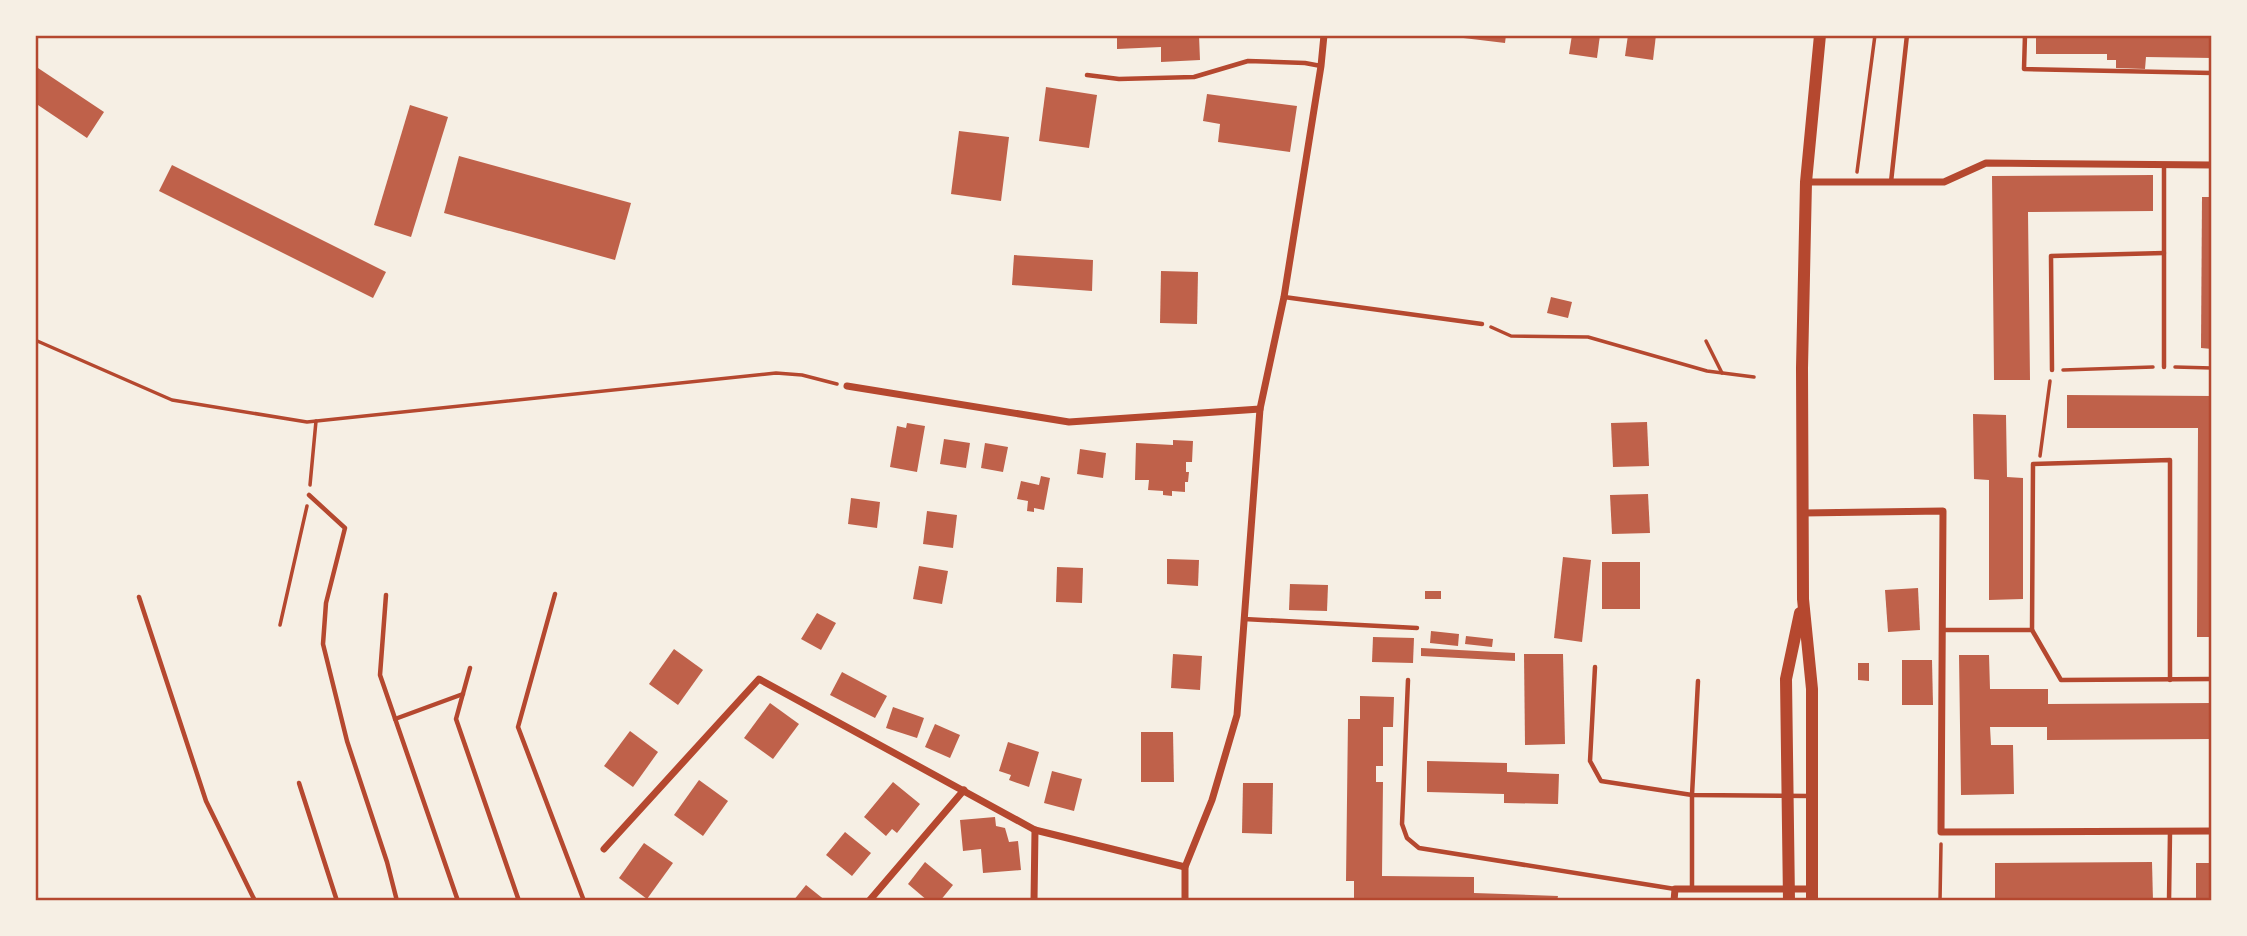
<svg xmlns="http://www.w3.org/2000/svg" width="2247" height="936" font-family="'Work Sans',sans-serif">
	<rect width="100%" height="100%" fill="#f6efe4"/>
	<g fill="#bf614a">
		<polygon points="1117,35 1199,35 1200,60 1161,62 1161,47 1117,49"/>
		<polygon points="1455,35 1506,35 1505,43 1455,37"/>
		<polygon points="1572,35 1600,35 1597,58 1569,54"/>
		<polygon points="1628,35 1656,35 1653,60 1625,56"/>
		<polygon points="2036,35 2212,35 2212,58 2146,57 2145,69 2116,68 2116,60 2107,60 2107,54 2036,54"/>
		<polygon points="35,66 104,112 87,138 35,103"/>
		<polygon points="1046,87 1097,95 1089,148 1039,141"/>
		<polygon points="1207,94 1297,106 1290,152 1218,142 1220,124 1203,121"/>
		<polygon points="410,105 448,117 411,237 374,225"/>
		<polygon points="959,131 1009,137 1001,201 951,194"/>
		<polygon points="459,156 631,203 615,260 444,213"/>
		<polygon points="172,165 386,272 373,298 159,191"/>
		<polygon points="2153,175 2153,211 2028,212 2030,380 1994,380 1992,176"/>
		<polygon points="2202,197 2212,197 2212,349 2201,348"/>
		<polygon points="1014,255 1093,260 1092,291 1012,285"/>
		<polygon points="1161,271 1198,272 1197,324 1160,323"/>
		<polygon points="1551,297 1572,302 1568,318 1547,313"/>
		<polygon points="2067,395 2212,396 2212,637 2197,637 2198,428 2067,428"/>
		<polygon points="1973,414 2006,415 2007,477 2023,478 2023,599 1989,600 1989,480 1974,479"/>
		<polygon points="1647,422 1649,466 1613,467 1611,423"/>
		<polygon points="907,423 925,426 917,472 890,467 897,426 906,428"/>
		<polygon points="944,439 970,443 966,468 940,464"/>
		<polygon points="1173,440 1193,441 1192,462 1186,462 1186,472 1189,472 1188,482 1185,482 1185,492 1172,491 1172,496 1163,495 1163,491 1148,490 1149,480 1135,480 1136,443 1173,445"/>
		<polygon points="985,443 1008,447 1003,472 981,468"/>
		<polygon points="1080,449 1106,453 1103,478 1077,474"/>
		<polygon points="1041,476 1050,478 1044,510 1034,508 1034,512 1027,511 1028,501 1017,499 1021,481 1039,485"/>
		<polygon points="1648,494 1650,533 1612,534 1610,495"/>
		<polygon points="851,498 880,502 877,528 848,524"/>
		<polygon points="927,511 957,515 953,548 923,544"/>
		<polygon points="1563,557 1591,560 1582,642 1554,638"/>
		<polygon points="1167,559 1199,560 1198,586 1167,584"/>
		<rect x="1602" y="562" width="38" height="47"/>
		<polygon points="919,566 948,571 942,604 913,599"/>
		<polygon points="1057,567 1083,568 1082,603 1056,602"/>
		<polygon points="1290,584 1328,585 1327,611 1289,610"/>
		<polygon points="1918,588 1920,630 1888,632 1885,590"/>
		<rect x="1425" y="591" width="16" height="8"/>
		<polygon points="817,613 836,623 821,650 801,639"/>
		<polygon points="1431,631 1459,634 1458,646 1430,643"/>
		<polygon points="1466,636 1493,639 1492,647 1465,644"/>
		<polygon points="1373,637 1414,638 1413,663 1372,662"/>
		<polygon points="1421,648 1515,653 1515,661 1421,656"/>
		<polygon points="674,649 703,670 678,705 649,684"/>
		<polygon points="1173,654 1202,656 1200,690 1171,688"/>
		<polygon points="1524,654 1563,654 1565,744 1525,745"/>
		<polygon points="1959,655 1989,655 1990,689 2048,689 2048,704 2212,703 2212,739 2047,740 2047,727 1990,727 1991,745 2013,745 2014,794 1961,795"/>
		<polygon points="1902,660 1932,660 1933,705 1902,705"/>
		<polygon points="1858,663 1869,663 1869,681 1858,680"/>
		<polygon points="842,672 887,696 875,718 830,695"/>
		<polygon points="1360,696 1394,697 1393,727 1383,727 1383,766 1376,766 1376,782 1383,782 1382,876 1474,877 1474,893 1558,896 1557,901 1354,901 1354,881 1346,881 1348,719 1360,719"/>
		<polygon points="770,703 799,724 773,759 744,738"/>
		<polygon points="893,707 924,718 917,738 886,728"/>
		<polygon points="935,724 960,735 950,758 925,747"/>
		<polygon points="630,731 658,752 633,787 604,766"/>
		<polygon points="1141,732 1173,732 1174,782 1141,782"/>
		<polygon points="1008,742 1039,752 1029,787 1009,780 1011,775 999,771"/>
		<polygon points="1427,761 1507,763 1507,772 1559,774 1558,804 1504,803 1504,794 1427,792"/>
		<polygon points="1052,771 1082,779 1074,811 1044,803"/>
		<polygon points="699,780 728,801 703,836 674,815"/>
		<polygon points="893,782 920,804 897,833 892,829 886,836 864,817"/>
		<polygon points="1243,783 1273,783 1272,834 1242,833"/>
		<polygon points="995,817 996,826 1005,828 1009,842 1018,841 1021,870 983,873 981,849 963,851 960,820"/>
		<polygon points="845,832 871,853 852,876 826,855"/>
		<polygon points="644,843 673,863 647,899 619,878"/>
		<polygon points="925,862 953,885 940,901 928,901 908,884"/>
		<polygon points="2152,862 2153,901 1995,901 1995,863"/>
		<rect x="2196" y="863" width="16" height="38"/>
		<polygon points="806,885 826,901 793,901"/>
	</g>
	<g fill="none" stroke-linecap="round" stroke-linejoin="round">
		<g stroke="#b5482f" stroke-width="3.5">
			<polyline points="1857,172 1875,35"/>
			<polyline points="1491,327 1511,336 1588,337 1707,371 1754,377"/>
			<polyline points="35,340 172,400 307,422 776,373 802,375 837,384"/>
			<polyline points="1706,341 1722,373"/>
			<polyline points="2175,367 2212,368"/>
			<polyline points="2063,370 2153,367"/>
			<polyline points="2040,456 2050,381"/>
			<polyline points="310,485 316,421"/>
			<polyline points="280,625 307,506"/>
			<polyline points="1940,901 1941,844"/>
		</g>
		<g stroke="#b5482f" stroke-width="4.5">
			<polyline points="2025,35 2024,69 2212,73"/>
			<polyline points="1087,75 1119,79 1194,77 1248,61 1305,63 1321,66"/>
			<polyline points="1891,182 1907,35"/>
			<polyline points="1284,297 1482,324"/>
			<polyline points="2164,367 2164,165"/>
			<polyline points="2052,370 2051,256 2164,253"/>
			<polyline points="309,495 345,528 326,603 323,644 347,741 387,862 397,901"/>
			<polyline points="555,594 518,727 584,901"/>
			<polyline points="386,595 380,675 458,901"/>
			<polyline points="139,597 206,801 255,901"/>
			<polyline points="1244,619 1417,628"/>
			<polyline points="1942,630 2032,630 2061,680 2212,679"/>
			<polyline points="2032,630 2033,464 2170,460 2170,680"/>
			<polyline points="1595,667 1590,761 1601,781 1692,795 1692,889"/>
			<polyline points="470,668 456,719 519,901"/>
			<polyline points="1408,680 1402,824 1407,838 1419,848 1675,889"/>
			<polyline points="1698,681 1692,795 1811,796"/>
			<polyline points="395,719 463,694"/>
			<polyline points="299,783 337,901"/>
			<polyline points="2169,901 2170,832"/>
		</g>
		<g stroke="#b5482f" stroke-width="7">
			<polyline points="1806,182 1944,182 1986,163 2212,165"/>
			<polyline points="847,386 1069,422 1260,409"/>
			<polyline points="1803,513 1943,511 1941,832 2212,831"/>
			<polyline points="604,849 759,679 1035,830 1185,867"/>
			<polyline points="869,901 964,790"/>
			<polyline points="1034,901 1035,830"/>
			<polyline points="1185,901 1185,867 1212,800 1237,715 1260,409 1284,297 1321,66 1324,35"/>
			<polyline points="1674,901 1675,889 1812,889"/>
		</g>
		<g stroke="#b5482f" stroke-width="12">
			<polyline points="1789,901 1786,679 1800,613"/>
			<polyline points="1812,901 1812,689 1803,599 1802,368 1806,182 1820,35"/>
		</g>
	</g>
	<rect width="2247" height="936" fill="none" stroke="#f6efe4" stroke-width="74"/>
	<rect x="37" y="37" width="2173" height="862" fill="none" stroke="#b5482f" stroke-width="2.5"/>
</svg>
